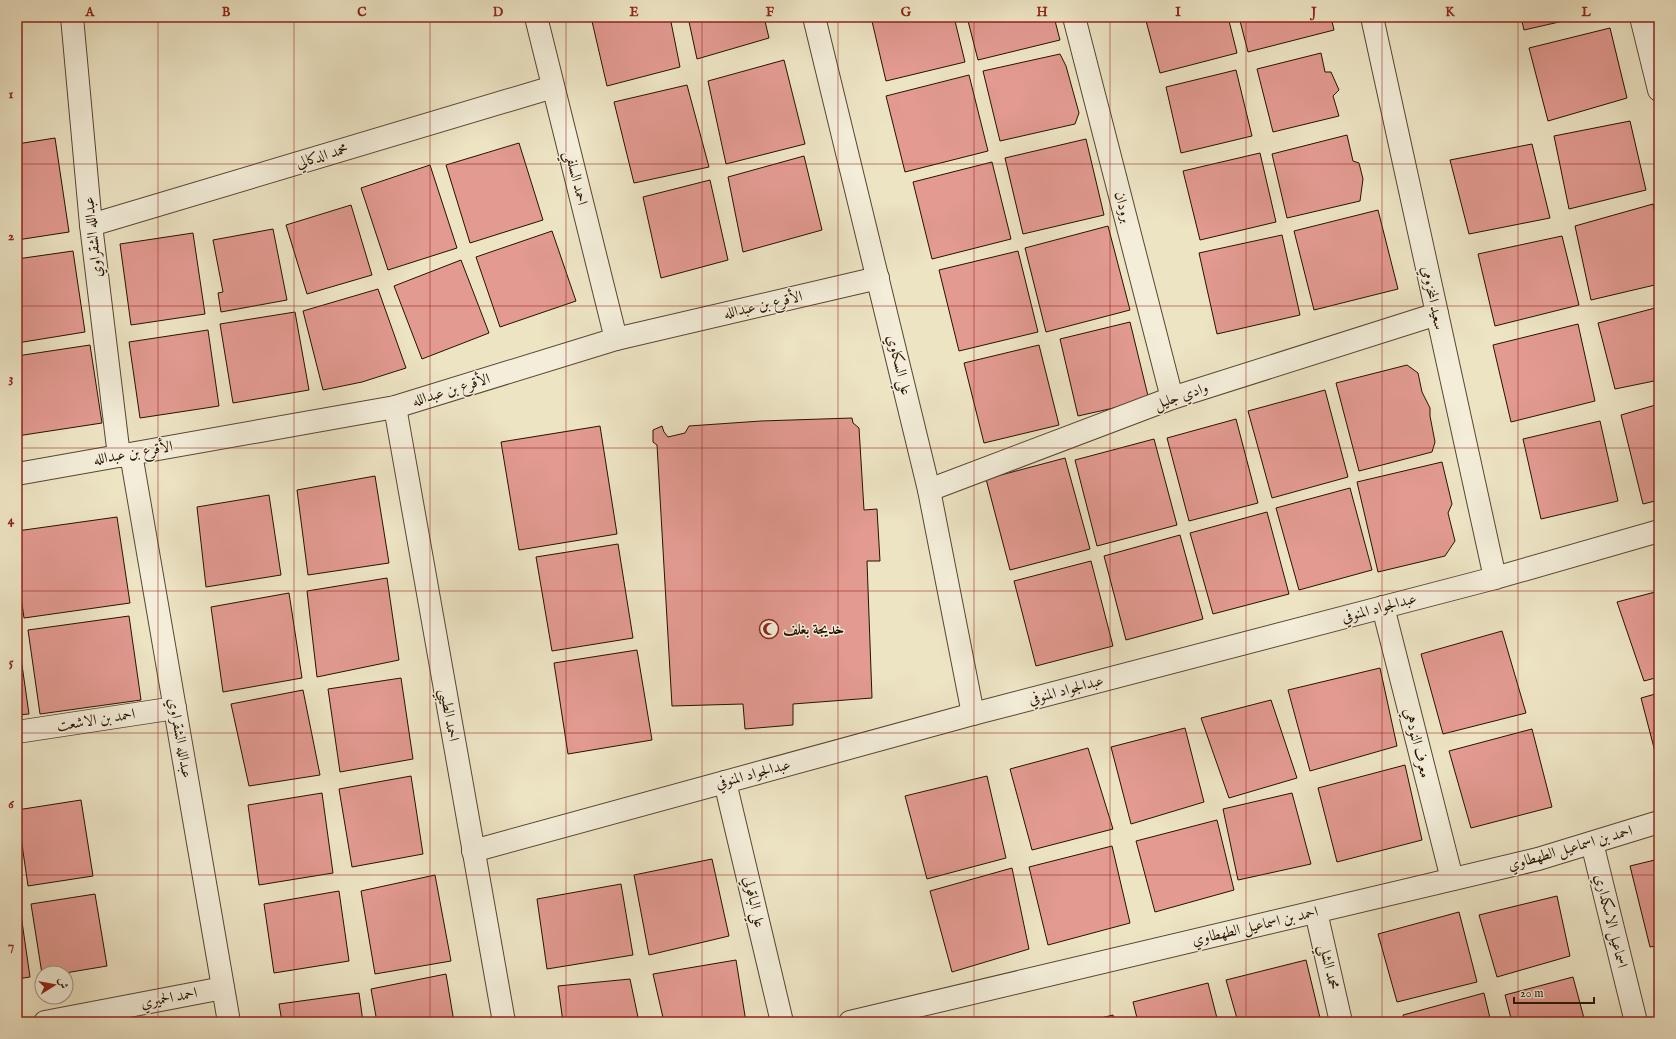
<svg xmlns="http://www.w3.org/2000/svg" width="1676" height="1039" font-family="'IM FELL English',Amiri,serif">
	<rect width="100%" height="100%" fill="#ede4c4"/>
	<filter id="stains"><feTurbulence type="fractalNoise" baseFrequency=".005" numOctaves="4"/><feColorMatrix values="0 0 0 0 .2 0 0 0 0 .09 0 0 0 0 .02 0 0 0 .5 -.17"/></filter>
	<radialGradient id="worn" r=".72"><stop offset=".6" stop-color="#630" stop-opacity="0"/><stop offset="1" stop-color="#630" stop-opacity=".3"/></radialGradient>
	<g fill="#e29a91" stroke="#261200">
		<polygon points="591,17 670,17 680,67 607,86"/>
		<polygon points="688,17 764,17 769,38 697,59"/>
		<polygon points="871,17 954,17 965,62 886,81"/>
		<polygon points="967,17 1054,17 1060,40 978,60"/>
		<polygon points="1145,17 1228,17 1237,53 1160,73"/>
		<polygon points="1239,17 1331,17 1334,30 1248,52"/>
		<polygon points="1521,17 1581,17 1524,30"/>
		<polygon points="1610,28 1627,98 1548,121 1529,48"/>
		<polygon points="1321,53 1325,72 1331,72 1339,90 1333,96 1339,116 1273,132 1257,69"/>
		<polygon points="1060,54 1066,66 1079,113 1075,124 1000,141 983,71"/>
		<polygon points="784,60 805,144 726,164 708,81"/>
		<polygon points="1236,70 1252,136 1181,153 1166,87"/>
		<polygon points="969,75 988,151 905,172 886,96"/>
		<polygon points="687,85 709,167 634,183 614,102"/>
		<polygon points="1630,121 1646,190 1569,209 1554,136"/>
		<polygon points="1347,135 1353,161 1359,163 1363,179 1360,201 1287,218 1272,154"/>
		<polygon points="55,138 69,232 17,240 17,144"/>
		<polygon points="1086,139 1104,215 1023,234 1005,158"/>
		<polygon points="519,143 543,220 470,243 446,165"/>
		<polygon points="1532,144 1550,218 1469,234 1450,160"/>
		<polygon points="1260,153 1276,222 1200,240 1183,171"/>
		<polygon points="804,156 822,230 743,252 728,177"/>
		<polygon points="992,162 1011,239 932,259 913,182"/>
		<polygon points="430,165 457,248 388,270 361,188"/>
		<polygon points="710,180 728,260 661,278 643,197"/>
		<polygon points="1653,204 1659,234 1659,284 1591,300 1575,226"/>
		<polygon points="351,205 372,275 307,294 286,225"/>
		<polygon points="1378,210 1398,289 1314,310 1294,231"/>
		<polygon points="1108,226 1130,310 1046,332 1025,248"/>
		<polygon points="273,229 287,300 221,312 218,293 223,292 213,240"/>
		<polygon points="552,231 576,301 500,327 476,257"/>
		<polygon points="193,233 205,314 131,325 120,244"/>
		<polygon points="1282,235 1300,315 1217,334 1199,253"/>
		<polygon points="1562,236 1579,305 1495,326 1478,254"/>
		<polygon points="73,251 85,332 17,343 17,259"/>
		<polygon points="1018,251 1038,332 959,351 939,270"/>
		<polygon points="461,260 489,333 422,359 394,286"/>
		<polygon points="378,289 406,368 362,382 323,390 303,311"/>
		<polygon points="1659,307 1659,380 1615,389 1598,323"/>
		<polygon points="295,312 309,390 233,403 220,324"/>
		<polygon points="1130,322 1149,400 1078,416 1060,339"/>
		<polygon points="1578,324 1595,401 1511,422 1493,345"/>
		<polygon points="208,330 219,406 140,418 129,342"/>
		<polygon points="90,345 102,423 17,436 17,356"/>
		<polygon points="1039,345 1059,425 984,443 964,363"/>
		<polygon points="1407,365 1418,373 1422,392 1430,408 1430,416 1435,442 1432,452 1359,471 1336,383"/>
		<polygon points="1325,390 1348,477 1272,498 1248,411"/>
		<polygon points="1659,404 1659,500 1643,504 1621,415"/>
		<polygon points="852,418 853,423 859,428 864,510 877,509 880,561 867,561 872,698 793,704 793,725 745,729 743,704 672,706 657,445 653,442 653,430 662,426 664,432 668,437 685,433 689,426 761,421"/>
		<polygon points="1236,419 1258,503 1189,521 1167,438"/>
		<polygon points="1600,421 1618,501 1541,519 1523,439"/>
		<polygon points="600,426 617,534 519,550 501,442"/>
		<polygon points="1154,439 1177,525 1097,546 1075,460"/>
		<polygon points="1065,458 1090,549 1010,570 986,479"/>
		<polygon points="1442,462 1452,504 1448,513 1455,541 1445,556 1378,572 1357,482"/>
		<polygon points="375,476 389,563 308,575 297,490"/>
		<polygon points="1350,488 1372,570 1299,590 1276,508"/>
		<polygon points="269,495 281,575 206,587 197,507"/>
		<polygon points="1267,512 1289,594 1213,614 1190,533"/>
		<polygon points="117,517 130,603 24,618 17,569 17,531"/>
		<polygon points="1180,535 1203,619 1126,640 1104,556"/>
		<polygon points="618,544 633,638 552,651 536,557"/>
		<polygon points="1091,561 1113,646 1036,666 1014,581"/>
		<polygon points="387,578 399,660 317,677 307,591"/>
		<polygon points="1659,591 1659,677 1644,681 1617,602"/>
		<polygon points="289,593 302,678 223,692 211,607"/>
		<polygon points="129,616 141,700 40,714 28,630"/>
		<polygon points="17,630 29,714 17,715"/>
		<polygon points="1502,631 1526,713 1443,734 1421,654"/>
		<polygon points="637,650 652,740 568,754 554,663"/>
		<polygon points="1380,668 1397,746 1310,771 1288,690"/>
		<polygon points="401,678 413,759 340,772 328,689"/>
		<polygon points="303,690 320,775 249,786 231,704"/>
		<polygon points="1659,693 1659,767 1641,698"/>
		<polygon points="1271,700 1297,778 1229,798 1201,718"/>
		<polygon points="1185,728 1204,802 1131,824 1111,747"/>
		<polygon points="1532,729 1552,807 1471,828 1449,751"/>
		<polygon points="1088,748 1113,829 1032,850 1010,769"/>
		<polygon points="1405,765 1422,840 1337,862 1318,788"/>
		<polygon points="411,776 423,854 352,867 339,789"/>
		<polygon points="987,776 1006,858 927,879 905,796"/>
		<polygon points="322,793 333,873 259,885 248,805"/>
		<polygon points="1292,793 1311,864 1238,880 1223,809"/>
		<polygon points="81,800 93,876 28,886 17,810"/>
		<polygon points="1217,820 1234,890 1155,912 1136,841"/>
		<polygon points="1112,846 1130,923 1048,945 1029,867"/>
		<polygon points="712,859 729,936 649,955 634,875"/>
		<polygon points="1659,859 1659,945 1650,947 1630,866"/>
		<polygon points="1012,868 1029,949 952,972 930,891"/>
		<polygon points="435,875 451,961 375,974 361,891"/>
		<polygon points="621,884 633,955 547,969 537,899"/>
		<polygon points="339,891 349,961 274,973 264,904"/>
		<polygon points="95,894 107,966 65,973 42,974 31,904"/>
		<polygon points="1557,896 1570,956 1497,977 1479,915"/>
		<polygon points="17,901 19,901 30,977 17,979"/>
		<polygon points="1459,912 1477,982 1397,1002 1378,934"/>
		<polygon points="736,960 746,1022 664,1022 653,974"/>
		<polygon points="1306,960 1321,1022 1238,1022 1226,980"/>
		<polygon points="446,974 454,1022 377,1022 371,989"/>
		<polygon points="1573,977 1585,1022 1512,1022 1505,995"/>
		<polygon points="630,979 639,1022 563,1022 558,986"/>
		<polygon points="1208,983 1218,1022 1138,1022 1133,1002"/>
		<polygon points="359,993 363,1022 282,1022 279,1004"/>
		<polygon points="1484,993 1491,1022 1405,1022 1403,1015"/>
		<polygon points="1113,1015 1115,1022 1085,1022"/>
	</g>
	<g fill="none" stroke-linecap="round" stroke-linejoin="round">
		<defs>
			<g id="street">
				<polyline points="72,17 91,225 119,456"/>
				<polyline points="536,17 616,339"/>
				<polyline points="814,17 929,490 973,714"/>
				<polyline points="1074,17 1172,398"/>
				<polyline points="1372,17 1495,578"/>
				<polyline points="1641,17 1659,90"/>
				<polyline points="91,225 553,87"/>
				<polyline points="395,407 504,1022"/>
				<polyline points="131,454 229,1022"/>
				<polyline points="17,474 395,407 616,339 878,278"/>
				<polyline points="929,490 1172,398 1437,314"/>
				<polyline points="1383,607 1452,879"/>
				<polyline points="17,732 175,708"/>
				<polyline points="725,782 782,1022"/>
				<polyline points="1592,843 1636,1022"/>
				<polyline points="473,851 973,714 1495,578 1659,531"/>
				<polyline points="1316,912 1341,1022"/>
				<polyline points="45,1022 223,988"/>
				<polyline points="850,1022 1538,859 1659,822"/>
			</g>
		</defs>
		<use href="#street" stroke="#584631" stroke-width="24"/>
		<use href="#street" stroke="#f3edd9" stroke-width="22"/>
	</g>
	<path fill="none" stroke="#8f2418" stroke-width="1" stroke-opacity="0.55" d="M158 17V1022M294 17V1022M430 17V1022M566 17V1022M702 17V1022M838 17V1022M974 17V1022M1110 17V1022M1246 17V1022M1382 17V1022M1518 17V1022M17 164H1659M17 306H1659M17 448H1659M17 591H1659M17 733H1659M17 875H1659"/>
	<defs>
		<symbol id="mosque-ring" viewBox="-11 -11 22 22"><circle r="9.5" fill="#f3edd9" stroke="#8f2418" stroke-width="1.5"/><path d="M3.5-4.9A6 6 0 1 0 3.5 4.9A5 5 0 1 1 3.5-4.9Z" fill="#8f2418"/></symbol>
	</defs>
	<g fill-rule="evenodd">
		<use href="#mosque-ring" x="758" y="618" width="22" height="22"/>
	</g>
	<g text-anchor="middle" dominant-baseline="central" stroke-width="3" stroke-linejoin="round" paint-order="stroke">
		<g font-size="15" fill="#261200" stroke="#f3edd9">
			<text transform="translate(322 156) rotate(-17)">محمد الدكالي</text>
			<text transform="translate(576 178) rotate(76)">احمد السلفي</text>
			<text transform="translate(1123 207) rotate(76)">برودان</text>
			<text transform="translate(93 237) rotate(-96)">عبدالله الشقراوي</text>
			<text transform="translate(1433 298) rotate(78)">سعيد المخزومي</text>
			<text transform="translate(763 305) rotate(-13)">الأقرع بن عبدالله</text>
			<text transform="translate(899 365) rotate(76)">علي السكاوي</text>
			<text transform="translate(451 390) rotate(-17)">الأقرع بن عبدالله</text>
			<text transform="translate(1181 396) rotate(-19)">وادي جليل</text>
			<text transform="translate(133 453) rotate(-10)">الأقرع بن عبدالله</text>
			<text transform="translate(1379 608) rotate(-15)">عبدالجواد المنوفي</text>
			<text transform="translate(1066 690) rotate(-15)">عبدالجواد المنوفي</text>
			<text transform="translate(449 715) rotate(80)">احمد الطيبي</text>
			<text transform="translate(96 720) rotate(-9)">احمد بن الاشعت</text>
			<text transform="translate(180 738) rotate(80)">عبدالله الشقراوي</text>
			<text transform="translate(1417 743) rotate(76)">معرف النودهي</text>
			<text transform="translate(753 774) rotate(-15)">عبدالجواد المنوفي</text>
			<text transform="translate(1570 848) rotate(-16)">احمد بن اسماعيل الطهطاوي</text>
			<text transform="translate(754 902) rotate(77)">علي الباقولي</text>
			<text transform="translate(1611 921) rotate(76)">اسماعيل الاسكداري</text>
			<text transform="translate(1255 926) rotate(-13)">احمد بن اسماعيل الطهطاوي</text>
			<text transform="translate(1329 967) rotate(77)">محمد الشلي</text>
			<text transform="translate(169 998) rotate(-11)">احمد الحميري</text>
		</g>
		<g font-size="15" font-weight="bold" fill="#261200" stroke="#f3edd9" text-anchor="start">
			<text x="783" y="629">خديجة بغلف</text>
		</g>
	</g>
	<rect width="1676" height="1039" fill="none" stroke="#ede4c4" stroke-width="44"/>
	<g transform="translate(54 985) rotate(79)"><circle r="19" fill="#f3edd9" stroke="#a19582"/>
	<path d="M0-3L7 15L0 10L-7 15Z" fill="#8f2418"/>
	<text y="-6" font-size="11" font-weight="bold" text-anchor="middle" fill="#261200">ش</text>
	</g>
	<path d="M1514 997v6h80v-6" fill="none" stroke="#261200" stroke-width="2"/>
	<text x="1520" y="997" font-size="12" fill="#261200" stroke="#f3edd9" stroke-width="3" paint-order="stroke">20 m</text>
	<rect x="22" y="22" width="1632" height="995" fill="none" stroke="#8f2418" stroke-width="1.5"/>
	<g font-size="13" text-anchor="middle" font-weight="bold" fill="#8f2418">
		<text x="90" y="16">A</text>
		<text x="226" y="16">B</text>
		<text x="362" y="16">C</text>
		<text x="498" y="16">D</text>
		<text x="634" y="16">E</text>
		<text x="770" y="16">F</text>
		<text x="906" y="16">G</text>
		<text x="1042" y="16">H</text>
		<text x="1178" y="16">I</text>
		<text x="1314" y="16">J</text>
		<text x="1450" y="16">K</text>
		<text x="1586" y="16">L</text>
		<text x="11" y="98">1</text>
		<text x="11" y="240">2</text>
		<text x="11" y="382">3</text>
		<text x="11" y="524">4</text>
		<text x="11" y="666">5</text>
		<text x="11" y="808">6</text>
		<text x="11" y="950">7</text>
	</g>
	<rect width="100%" height="100%" filter="url(#stains)"/>
	<rect width="100%" height="100%" fill="url(#worn)"/>
</svg>
